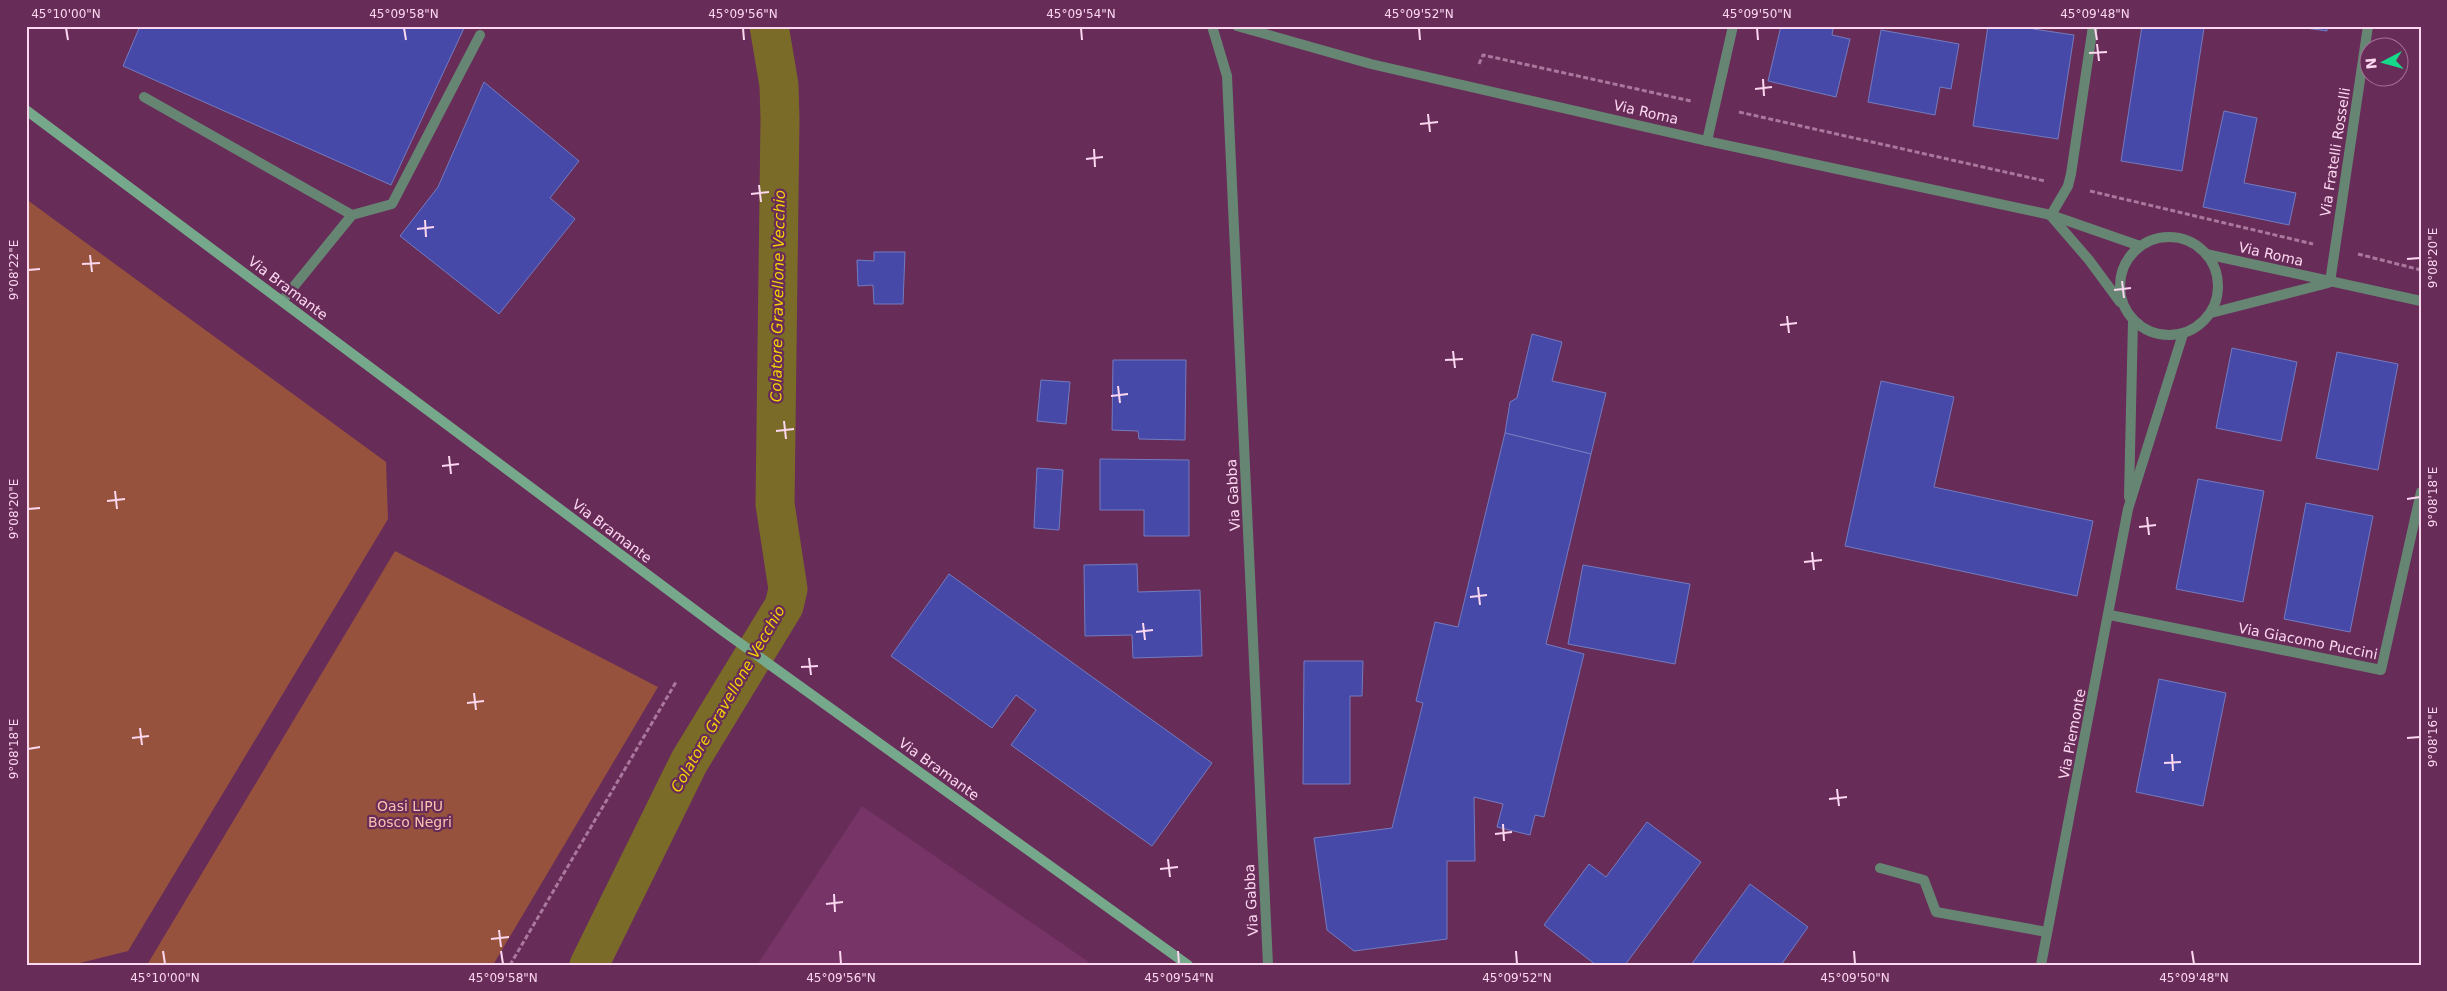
<svg xmlns="http://www.w3.org/2000/svg" width="2447" height="991" font-family="'DejaVu Sans',sans-serif">
	<rect width="100%" height="100%" fill="#682c59"/>
	<polygon fill="#773567" points="862,806 1093,965 757,965"/>
	<g fill="#96523d">
		<polygon points="26,199 386,462 388,519 128,951 72,965 26,965"/>
		<polygon points="395,551 658,687 493,965 147,965"/>
	</g>
	<g fill="none" stroke-linecap="round" stroke-linejoin="round">
		<polyline stroke="#7a6c28" stroke-width="39" points="589,965 689,762 784,606 788,589 775,504 780,119 779,85 769,26"/>
	</g>
	<g fill="#4749a8" stroke="#737bc0">
		<polygon points="140,26 465,26 391,185 123,66"/>
		<polygon points="1781,26 1822,26 1833,29 1832,35 1850,39 1836,97 1768,81"/>
		<polygon points="1988,26 2033,26 2033,29 2074,35 2058,139 1973,126"/>
		<polygon points="2142,26 2204,28 2182,171 2121,161"/>
		<polygon points="2291,26 2327,26 2327,31"/>
		<polygon points="1881,30 1959,44 1951,89 1940,87 1935,115 1868,102"/>
		<polygon points="484,82 579,161 550,198 575,219 499,314 400,236 438,187"/>
		<polygon points="2224,111 2257,118 2244,183 2296,193 2289,225 2203,207"/>
		<polygon points="874,252 905,252 903,304 874,304 873,285 858,286 857,260 874,261"/>
		<polygon points="1532,334 1562,342 1552,381 1606,393 1591,454 1505,433 1510,402 1517,398"/>
		<polygon points="2232,348 2297,362 2281,441 2216,428"/>
		<polygon points="2337,352 2398,364 2378,470 2316,458"/>
		<polygon points="1113,360 1186,360 1185,440 1139,439 1138,431 1112,430"/>
		<polygon points="1041,380 1070,382 1066,424 1037,421"/>
		<polygon points="1881,381 1954,397 1934,487 2093,521 2077,596 1845,546"/>
		<polygon points="1505,433 1591,454 1546,644 1584,654 1544,817 1535,815 1530,835 1497,827 1503,804 1474,797 1475,861 1447,861 1447,939 1354,951 1327,930 1314,838 1392,828 1423,703 1416,701 1435,622 1458,627"/>
		<polygon points="1100,459 1189,460 1189,536 1144,536 1144,510 1100,510"/>
		<polygon points="1037,468 1063,470 1059,530 1034,528"/>
		<polygon points="2198,479 2264,491 2243,602 2176,589"/>
		<polygon points="2306,503 2373,516 2350,632 2284,619"/>
		<polygon points="1137,564 1138,592 1200,590 1202,656 1133,658 1132,635 1085,636 1084,565"/>
		<polygon points="1583,565 1690,584 1675,664 1568,644"/>
		<polygon points="949,574 1212,763 1152,846 1011,745 1036,710 1016,695 992,728 891,656"/>
		<polygon points="1304,661 1363,661 1362,696 1350,696 1350,784 1303,784"/>
		<polygon points="2159,679 2226,693 2203,806 2136,792"/>
		<polygon points="1647,822 1701,862 1625,965 1596,965 1544,925 1589,864 1606,877"/>
		<polygon points="1750,884 1808,927 1781,965 1691,965"/>
	</g>
	<g fill="none" stroke-linecap="round" stroke-linejoin="round">
		<g stroke="#aa789c" stroke-width="3" stroke-dasharray="5 2.5" stroke-linecap="butt">
			<polyline points="1479,64 1483,55 1691,101"/>
			<polyline points="1739,112 2045,181"/>
			<polyline points="2090,191 2313,244"/>
			<polyline points="2358,254 2421,270"/>
			<polyline points="510,965 676,682"/>
		</g>
		<g stroke="#668673" stroke-width="10">
			<polyline points="144,97 352,215"/>
			<polyline points="282,301 352,215 392,204 480,35"/>
			<polyline points="1880,868 1924,880 1936,912 2047,932"/>
		</g>
		<g stroke="#668673" stroke-width="10">
			<polyline points="1212,26 1227,76 1268,965"/>
			<polyline points="1707,141 1733,26"/>
			<polyline points="2051,215 2068,186 2071,174 2093,26"/>
			<polyline points="2330,282 2368,26"/>
			<polyline points="2110,615 2381,670 2421,492"/>
		</g>
		<g stroke="#668673" stroke-width="10">
			<polyline points="1237,26 1371,64 1707,141 2051,215 2140,246"/>
			<polyline points="2051,216 2089,260 2120,302"/>
			<circle cx="2169" cy="286" r="49"/>
			<polyline points="2206,254 2421,301"/>
			<polyline points="2211,313 2328,283"/>
			<polyline points="2129,497 2133,320"/>
			<polyline points="2041,965 2128,509 2183,334"/>
		</g>
		<polyline stroke="#76a98b" stroke-width="10" points="26,110 723,631 1188,965"/>
	</g>
	<path fill="none" stroke="#fcd7f0" stroke-width="2" d="M66 28 68 40M404 28 406 40M743 28 744 40M1081 28 1082 40M1419 28 1420 40M1757 28 1758 40M2095 28 2097 40M2097 44 2099 61M2089 53 2107 52M1763 79 1764 96M1755 89 1772 87M1428 114 1430 132M1420 124 1438 122M1094 149 1095 167M1086 159 1103 157M759 185 761 202M751 194 769 192M425 220 426 237M417 229 434 227M90 255 92 272M2407 259 2420 258M82 264 100 263M28 270 40 269M2122 281 2124 298M2114 290 2131 288M1787 316 1789 333M1780 325 1797 323M1453 351 1455 368M1445 360 1463 359M1118 386 1120 403M1111 396 1128 394M784 421 786 439M776 431 794 429M449 456 451 474M442 466 459 464M115 491 117 509M2407 499 2420 497M107 501 125 499M28 509 40 508M2147 517 2149 535M2139 527 2156 525M1812 552 1814 570M1804 562 1822 560M1478 587 1480 605M1470 597 1487 595M1143 623 1145 640M1136 632 1153 630M809 658 811 675M801 667 818 666M474 693 476 710M467 703 484 701M140 728 142 745M132 738 149 736M2407 738 2420 737M28 749 40 747M2172 754 2173 771M2164 763 2181 762M1837 789 1839 806M1829 799 1847 797M1503 824 1504 841M1495 834 1512 832M1168 859 1170 877M1160 869 1178 867M834 894 835 912M826 904 843 902M499 930 501 947M491 939 509 937M163 951 165 964M501 951 503 964M840 951 841 964M1178 951 1179 964M1516 951 1517 964M1854 951 1855 964M2192 951 2194 964"/>
	<g text-anchor="middle" dominant-baseline="central" stroke-width="4.5" stroke-linejoin="round" paint-order="stroke">
		<g font-size="14" fill="#fcd7f0" stroke="#682c59">
			<text transform="translate(1646 112) rotate(13)">Via Roma</text>
			<text transform="translate(2335 152) rotate(-81)">Via Fratelli Rosselli</text>
			<text transform="translate(2271 254) rotate(13)">Via Roma</text>
			<text transform="translate(288 288) rotate(37)">Via Bramante</text>
			<text transform="translate(1233 495) rotate(-93)">Via Gabba</text>
			<text transform="translate(612 531) rotate(37)">Via Bramante</text>
			<text transform="translate(2308 641) rotate(11)">Via Giacomo Puccini</text>
			<text transform="translate(2072 734) rotate(-79)">Via Piemonte</text>
			<text transform="translate(939 769) rotate(36)">Via Bramante</text>
			<text transform="translate(1251 900) rotate(-93)">Via Gabba</text>
		</g>
		<g font-size="14" fill="#fcc1b0" stroke="#682c59">
			<text x="410" y="806">Oasi LIPU<tspan x="410" dy="16">Bosco Negri</tspan></text>
		</g>
		<g font-size="15" font-style="italic" fill="#f4d301" stroke="#682c59">
			<text transform="translate(778 296) rotate(-89)">Colatore Gravellone Vecchio</text>
			<text transform="translate(728 699) rotate(-60)">Colatore Gravellone Vecchio</text>
		</g>
	</g>
	<rect width="2447" height="991" fill="none" stroke="#682c59" stroke-width="55"/>
	<g transform="translate(2384 62) rotate(264)"><circle r="24" fill="#682c59" stroke="#a37095"/>
	<path d="M0-4L9 19L0 12L-9 19Z" fill="#16d989"/>
	<text y="-8" font-size="14" font-weight="bold" text-anchor="middle" fill="#fcd7f0">N</text>
	</g>
	<rect x="28" y="28" width="2392" height="936" fill="none" stroke="#fcd7f0" stroke-width="2"/>
	<g font-size="12" text-anchor="middle" fill="#fcd7f0">
		<text x="66" y="18">45°10'00"N</text>
		<text x="404" y="18">45°09'58"N</text>
		<text x="743" y="18">45°09'56"N</text>
		<text x="1081" y="18">45°09'54"N</text>
		<text x="1419" y="18">45°09'52"N</text>
		<text x="1757" y="18">45°09'50"N</text>
		<text x="2095" y="18">45°09'48"N</text>
		<text transform="translate(2433 258) rotate(-90)" y="4">9°08'20"E</text>
		<text transform="translate(14 270) rotate(-90)" y="4">9°08'22"E</text>
		<text transform="translate(2433 497) rotate(-90)" y="4">9°08'18"E</text>
		<text transform="translate(14 509) rotate(-90)" y="4">9°08'20"E</text>
		<text transform="translate(2433 737) rotate(-90)" y="4">9°08'16"E</text>
		<text transform="translate(14 749) rotate(-90)" y="4">9°08'18"E</text>
		<text x="165" y="982">45°10'00"N</text>
		<text x="503" y="982">45°09'58"N</text>
		<text x="841" y="982">45°09'56"N</text>
		<text x="1179" y="982">45°09'54"N</text>
		<text x="1517" y="982">45°09'52"N</text>
		<text x="1855" y="982">45°09'50"N</text>
		<text x="2194" y="982">45°09'48"N</text>
	</g>
</svg>
